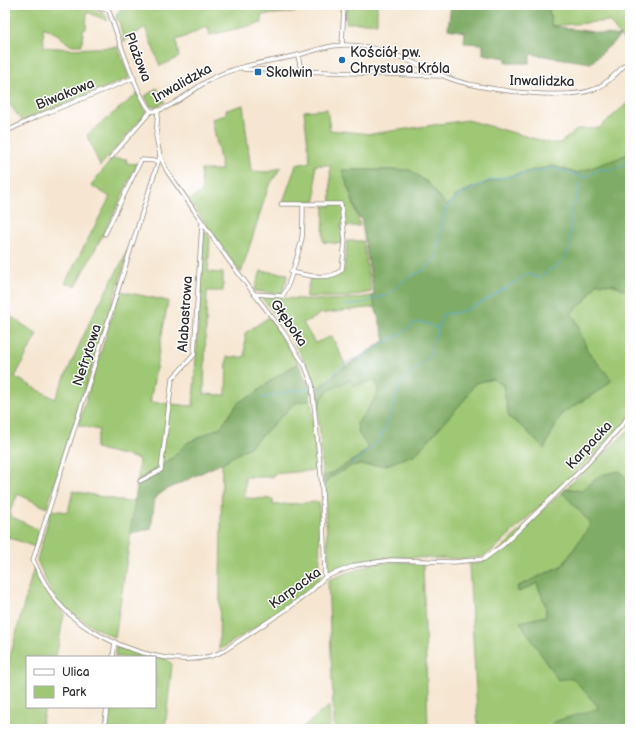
<svg xmlns="http://www.w3.org/2000/svg" width="635" height="734" font-family="'Balsamiq Sans',sans-serif">
	<rect width="100%" height="100%" fill="#fff"/>
	<filter id="ink" filterUnits="userSpaceOnUse"><feTurbulence type="fractalNoise" baseFrequency=".025" numOctaves="2"/><feDisplacementMap in="SourceGraphic" scale="8" xChannelSelector="R" yChannelSelector="G"/><feConvolveMatrix kernelMatrix="1 2 1 2 8 2 1 2 1" color-interpolation-filters="sRGB"/></filter>
	<filter id="wash" filterUnits="userSpaceOnUse"><feTurbulence type="fractalNoise" baseFrequency=".012" numOctaves="4" result="noise"/><feDisplacementMap in="SourceGraphic" scale="16" xChannelSelector="R" yChannelSelector="G"/><feGaussianBlur stdDeviation="0.9" result="paint"/><feColorMatrix in="noise" values="0 0 0 0 0 0 0 0 0 0 0 0 0 0 0 0 0 1.4 0 .05"/><feComposite in="paint" operator="in"/></filter>
	<g filter="url(#wash)">
		<rect width="100%" height="100%" fill="#f6e6d1"/>
		<g fill="#9fc874" stroke="#657a50">
			<polygon points="5,5 86,5 106,15 108,21 87,12 86,29 83,30 82,45 70,45 57,34 43,27 44,47 71,49 118,47 129,78 22,121 5,98"/>
			<path d="M124 5H147L153 10 165 7V5H295L296 12 261 15 262 23 210 35 208 27C196 29 188 37 176 40L179 57 160 66 145 27 124 42 119 21 115 17Z"/>
			<polygon points="347,5 377,5 377,23 346,23"/>
			<polygon points="548,5 630,5 630,18 622,23 630,35 630,49 609,21 551,26"/>
			<polygon points="157,88 165,102 156,107 150,106 145,96"/>
			<polygon points="138,93 146,113 100,166 87,135"/>
			<polygon points="630,101 630,154 622,156 603,170 577,173 553,166 447,206 428,183 410,170 343,170 360,226 341,226 343,244 323,242 324,206 331,206 330,165 315,165 316,201 283,202 296,165 310,162 304,111 327,109 330,130 371,134 468,120 550,143 560,143 578,129 599,128"/>
			<polygon points="243,105 251,171 269,172 281,167 268,188 241,273 189,200 202,192 201,170 222,170 212,119 226,115 226,110"/>
			<polygon points="112,159 127,159 126,163 137,164 113,215 76,286 65,283 110,197 91,185"/>
			<polygon points="204,230 210,238 208,272 223,273 223,291 207,291 204,394 226,395 227,357 245,357 245,333 269,317 298,363 269,382 253,395 239,402 221,427 187,443 171,459 138,480 139,459 95,448 99,430 78,425 120,291 168,301 150,402 193,406"/>
			<polygon points="347,241 363,241 371,292 347,297 306,297 310,278 335,278 344,272"/>
			<polygon points="131,245 47,508 18,494 10,511 10,516 37,529 39,533 35,547 5,536 5,313 37,334 15,377 55,399 92,317"/>
			<polygon points="261,271 288,274 282,293 280,294 254,291"/>
			<polygon points="597,283 615,284 630,293 630,331 628,333 630,336 630,422 492,551 482,557 471,559 391,557 359,563 335,572 329,572 324,486 328,479 353,465 386,465 442,423 465,399 475,383 493,379 503,385 509,417 525,429 544,449 561,414 603,388 611,380 587,350 575,318 571,313 585,301"/>
			<path d="M260 296C298 299 334 303 372 296L375 307 318 314 316 317 303 323 315 343 332 336 346 366 318 388C303 356 284 323 260 296Z"/>
			<path d="M351 379 355 386 375 380 379 389 374 400 357 424 359 434 369 448 357 458 323 478 318 409C321 391 336 387 351 379Z"/>
			<path d="M311 400 317 470 273 474V477H245V498L273 499V505L319 502 320 578C291 607 254 628 219 650L222 463 251 446 295 403Z"/>
			<polygon points="630,429 630,484 620,471 601,475 581,491 566,488"/>
			<path d="M73 491 128 502 136 499 115 638C95 628 74 617 58 601 48 590 43 573 37 560L51 510 68 512Z"/>
			<polygon points="562,492 591,524 563,565 517,587 519,592 537,583 546,607 546,616 520,622 573,678 630,729 553,722 551,729 478,729 469,564 481,563 492,557"/>
			<polygon points="391,562 423,562 428,729 334,729 328,580 372,564"/>
			<polygon points="34,567 53,601 64,614 56,657 27,657 27,707 45,707 40,729 5,729 5,675"/>
			<polygon points="116,646 143,654 167,659 172,664 165,729 105,729 108,707 155,707 155,657 115,657"/>
			<polygon points="329,706 330,729 300,729 302,728"/>
		</g>
		<g fill="#7fac66" stroke="#556c48">
			<polygon points="451,5 548,5 552,26 620,36 591,63 531,54 529,63 506,63 506,58 483,54 483,44 464,43 465,32 448,29"/>
			<path d="M630 154V293L615 285 597 283 585 301 571 313 575 318 587 350 612 380 603 388 561 414 544 449 525 429 509 417 503 385 493 379 475 383 465 399 416 454 386 465H353L328 479 324 486 323 478 357 458 369 448 359 434 357 424 374 400 379 389 375 380 355 386 350 380C336 387 321 391 318 409V388C339 370 362 356 385 340L372 296 374 295 361 218H359L342 170H410L428 183 447 206 454 197 474 187 508 176 553 166 577 173Z"/>
			<polygon points="298,363 310,388 311,400 295,403 251,446 222,463 164,491 155,498 151,529 130,533 138,480 171,459 187,443 221,427 239,402 253,395 269,382"/>
			<polygon points="620,471 630,484 630,729 551,729 553,722 599,708 573,678 558,680 520,622 546,616 546,607 537,583 518,592 517,587 563,565 591,524 562,492 566,488 581,491 601,475"/>
		</g>
		<g fill="none" stroke-linecap="round" stroke-linejoin="round">
			<g stroke="#5aaad4" stroke-width="1">
				<polyline points="116,18 133,5"/>
				<path d="M344 305 360 304 391 293 407 278 424 270 435 259 446 209 457 197 490 180 553 168 582 176H589L599 169C609 172 621 167 630 162"/>
				<path d="M314 389 322 388C337 373 341 360 364 357V354L368 353 386 341 397 337 415 323 423 322 436 328 439 327"/>
				<polyline points="262,398 293,391 310,389"/>
				<path d="M351 464 376 444 385 430 402 381 430 357 432 346 443 314C472 315 503 288 527 274L541 278 550 269 556 268 567 255 570 246 571 210 576 201 582 176"/>
			</g>
		</g>
	</g>
	<g filter="url(#ink)">
		<g fill="none" stroke-linecap="round" stroke-linejoin="round">
			<defs>
				<g id="street">
					<polyline points="92,5 101,9 108,9"/>
					<path d="M107 5C114 26 138 99 151 111"/>
					<polyline points="342,45 344,5"/>
					<polyline points="298,55 301,71"/>
					<polyline points="243,69 441,76"/>
					<polyline points="158,111 156,136 160,156 167,171 227,258 284,333 305,366 312,384 322,487 325,577"/>
					<polyline points="5,132 36,117 134,78"/>
					<path d="M160 156 33 560C42 580 52 598 68 613 102 645 182 675 225 650L287 609 311 591 325 577 356 565 391 560 454 562 484 559 503 545 586 465 622 425 630 414"/>
					<path d="M111 157 151 111C165 114 196 87 209 80 236 65 269 62 299 55 313 51 329 45 343 45 382 44 412 63 446 77 476 90 566 101 595 89 609 83 619 70 630 60"/>
					<polyline points="281,204 303,204"/>
					<polyline points="105,234 141,160 158,161"/>
					<path d="M254 294 282 296C288 292 300 247 302 238 303 227 303 215 303 204H341L345 241 342 269C331 282 306 275 291 272"/>
					<polyline points="140,481 161,470 172,379 194,355 202,223"/>
					<polyline points="113,657 115,642"/>
					<polyline points="104,729 107,707"/>
				</g>
			</defs>
			<use href="#street" stroke="#90887e" stroke-width="5"/>
			<use href="#street" stroke="#fff" stroke-width="3.5"/>
		</g>
	</g>
	<g fill="#1f6fb2" stroke="#fff" stroke-width="1.5">
		<circle cx="342" cy="60" r="4"/>
		<rect x="254" y="68" width="8" height="8" rx="2"/>
	</g>
	<g text-anchor="middle" dominant-baseline="central" stroke-width="3" stroke-linejoin="round" paint-order="stroke">
		<g font-size="14" fill="#2b2b2b" stroke="#fff" text-anchor="start">
			<text x="350" y="52">Kościół pw.<tspan x="350" dy="16">Chrystusa Króla</tspan></text>
			<text x="266" y="72">Skolwin</text>
		</g>
		<g font-size="14" fill="#2b2b2b" stroke="#fff">
			<text transform="translate(138 57) rotate(69)">Plażowa</text>
			<text transform="translate(542 81) rotate(1)">Inwalidzka</text>
			<text transform="translate(182 83) rotate(-29)">Inwalidzka</text>
			<text transform="translate(65 94) rotate(-22)">Biwakowa</text>
			<text transform="translate(185 314) rotate(-86)">Alabastrowa</text>
			<text transform="translate(289 323) rotate(55)">Głęboka</text>
			<text transform="translate(87 355) rotate(-72)">Nefrytowa</text>
			<text transform="translate(589 445) rotate(-47)">Karpacka</text>
			<text transform="translate(295 588) rotate(-36)">Karpacka</text>
		</g>
	</g>
	<rect width="635" height="734" fill="none" stroke="#fff" stroke-width="20"/>
	<rect x="26" y="656" width="130" height="52" fill="#ffffff" stroke="#aaaaaa"/>
	<rect x="34" y="669" width="20" height="6" fill="#ffffff" stroke="#aaaaaa"/>
	<text x="62" y="676" font-size="12" fill="#2b2b2b">Ulica</text>
	<rect x="34" y="686" width="20" height="12" fill="#9fc874" stroke="#aaaaaa"/>
	<text x="62" y="696" font-size="12" fill="#2b2b2b">Park</text>
</svg>
